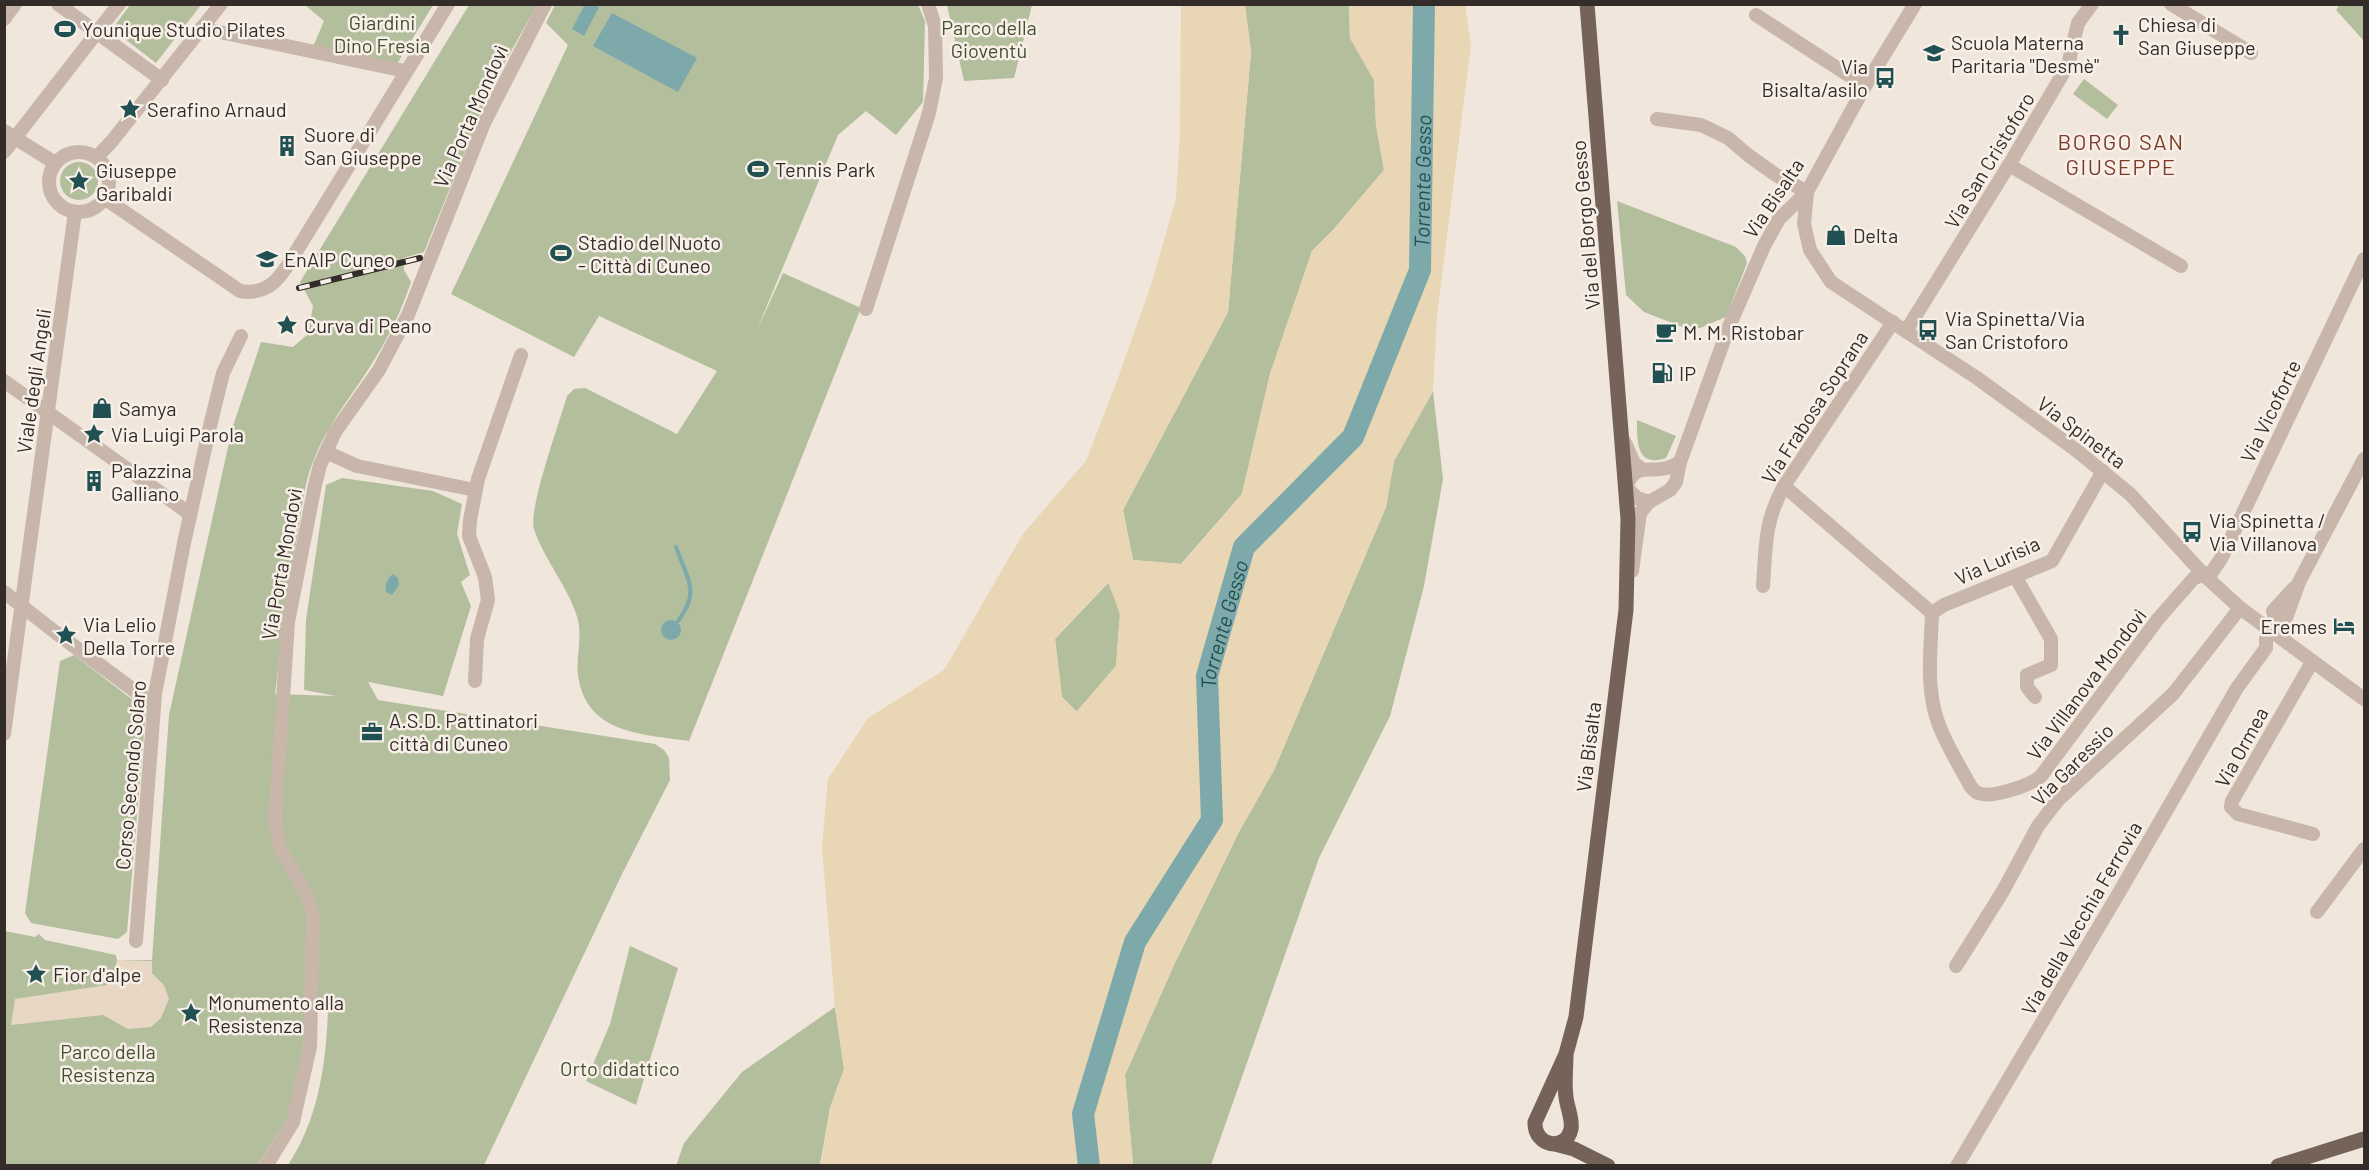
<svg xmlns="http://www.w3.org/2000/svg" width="2369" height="1170" font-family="Barlow,sans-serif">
	<rect width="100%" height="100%" fill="#f0e6dc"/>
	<g fill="#b3be9d">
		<polygon points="2340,4 2364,5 2364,41 2336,10"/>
		<polygon points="130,5 130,4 201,5 156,63 112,29"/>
		<polygon points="305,5 433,5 397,64 312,49 324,21"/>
		<path d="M469 5H537L491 87 424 252 403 258 404 270 411 282C402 310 387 340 371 365 342 411 315 438 304 494L284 617 275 694 336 696 304 690 306 620 326 485 342 478 433 491 462 504 457 534 470 575 461 582 471 606 443 696 368 682 378 700 655 744 664 750 669 758 670 780 622 874 484 1165H288C318 1120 326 1065 328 1011L306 1010 303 1048 288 1117 258 1165 5 1166 4 933 5 931 35 937 39 934 45 940 116 955 117 960H152L169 715 232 429 261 342 293 347 308 334 313 306 300 282Z"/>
		<path d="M555 5H918L925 21 923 102 896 135 866 111 838 135 756 332 783 273 861 308 689 741C641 734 586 734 578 675 576 657 582 638 578 620 570 589 544 560 534 529 528 509 560 421 567 396L574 389 585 388 677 434 717 371 599 316 574 357 451 294 568 45 546 23Z"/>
		<polygon points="947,5 1032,5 1014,78 964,81"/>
		<polygon points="1245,5 1349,5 1350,38 1374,80 1376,125 1384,170 1333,230 1312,251 1270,374 1242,494 1181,564 1133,560 1123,510 1228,312 1251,52"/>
		<polygon points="2084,79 2118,105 2107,119 2073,94"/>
		<circle cx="79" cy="181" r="19"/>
		<polygon points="1617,201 1736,247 1745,256 1747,263 1726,317 1700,328 1685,328 1644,312 1626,295"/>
		<polygon points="1433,391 1443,479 1424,586 1390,716 1319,858 1211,1165 1133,1165 1125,1075 1174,965 1239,832 1274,770 1386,507 1394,461"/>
		<path d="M1637 420 1676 436 1666 458C1636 468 1637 441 1637 420Z"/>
		<polygon points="1109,582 1120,614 1116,666 1077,712 1062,697 1055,639"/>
		<polygon points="74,655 146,710 127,932 118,939 31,923 25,913 60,661"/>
		<polygon points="630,946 678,968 636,1105 586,1081 610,1024"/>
		<polygon points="835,1007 844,1069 830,1108 820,1165 676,1166 684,1143 742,1072"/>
	</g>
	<path fill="#e9d6b4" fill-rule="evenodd" d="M1181 5H1245L1251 52 1228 312 1123 510 1133 560 1182 564 1242 494 1270 374 1312 251 1333 230 1384 170 1376 125 1374 80 1350 38 1349 5H1465L1471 45 1437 316 1433 391 1394 461 1386 507 1274 770 1239 832 1174 965 1125 1075 1133 1165H821L830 1108 844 1069 835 1007 822 847 828 779 868 718 944 670 1023 534 1086 461 1118 378 1151 285 1176 199 1180 132ZM1108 582 1120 614 1116 666 1076 712 1062 697 1055 639Z"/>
	<polygon fill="#e7d7c4" points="117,960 152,961 152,973 164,985 169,999 161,1018 151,1027 128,1029 103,1015 11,1025 15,999 107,985 114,974"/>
	<g fill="#7da9ab">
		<polygon points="585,4 594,5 599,7 584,36 572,29"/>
		<polygon points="612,13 697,58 678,92 593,46"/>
		<path d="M393 574 398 578 399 585 392 595 386 592C385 584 387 579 393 574Z"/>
		<circle cx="671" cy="630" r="10"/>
	</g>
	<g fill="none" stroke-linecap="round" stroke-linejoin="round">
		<path stroke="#7da9ab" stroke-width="4" d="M676 547C687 579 701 591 678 621"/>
		<path stroke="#7da9ab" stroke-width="22" id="s1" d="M1089 1166 1083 1114 1135 942 1212 820 1207 676 1244 547 1353 437 1420 270 1424 4"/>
		<g stroke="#c7b6a9" stroke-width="14">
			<polyline points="58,4 162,80"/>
			<polyline points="2171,4 2251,53"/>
			<polyline points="1756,15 1865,86"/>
			<polyline points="4,19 15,4"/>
			<polyline points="201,28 405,71"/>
			<polyline points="1657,119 1701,125 1728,138 1748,155 1776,175 1807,192"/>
			<polyline points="4,131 55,163"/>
			<circle cx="79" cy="182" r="30"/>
			<polyline points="4,152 119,4"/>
			<polyline points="97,157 112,141 221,4"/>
			<polyline points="2009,165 2181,266"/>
			<polyline points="1807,192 1804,224 1810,250 1831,282 1977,378 2076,450 2130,494 2204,575 2240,608 2364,699"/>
			<path d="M104 198 240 291C275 297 286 267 302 242L448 4"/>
			<polyline points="866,309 929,113 936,78 935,26 928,4"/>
			<polyline points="1906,331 2009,165 2068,65 2078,23 2092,4"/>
			<polyline points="4,381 190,514"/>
			<polyline points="1624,441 1634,463 1642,469"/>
			<polyline points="326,452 357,466 475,490"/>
			<path d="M1784 486 1932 613C1931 649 1925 689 1939 725 1947 746 1960 767 1971 787 1973 789 1975 792 1978 793 1991 799 2031 785 2041 776L2158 619 2194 578 2212 572 2222 557 2364 259"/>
			<path d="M1649 502 1637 498 1626 487C1636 462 1646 473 1667 468 1671 467 1676 464 1680 462"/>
			<polyline points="1632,571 1640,513 1649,502 1670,490 1676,482 1680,462 1728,329 1764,246 1779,219 1807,192 1865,86 1915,4"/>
			<polyline points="2015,576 2051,639 2051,665 2027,675 2027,687 2035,697"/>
			<path d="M1763 586C1766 546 1764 522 1784 486L1893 322"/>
			<polyline points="4,592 55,632 154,705"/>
			<polyline points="1932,613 1944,605 2052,561 2103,471"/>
			<polyline points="2276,622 2273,611 2294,588"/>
			<polyline points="2312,662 2232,801 2231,807 2238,814 2313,834"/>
			<polyline points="475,681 477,639 488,600 485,577 469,536 470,520 478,479 521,355"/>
			<polyline points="4,734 75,212"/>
			<polyline points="2317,912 2364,849"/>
			<polyline points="136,941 155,694 184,543 210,426 223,373 241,336"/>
			<polyline points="1956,966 2003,891 2038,826 2058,800 2173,694 2240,608"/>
			<polyline points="266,1166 293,1122 310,1047 313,914 309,900 280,848 275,820 288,622 315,485 320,465 335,432 379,370 408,315 484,123 545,4"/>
			<polyline points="1957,1166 2120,891 2237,688 2266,648 2266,639 2276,622 2286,618 2299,582 2364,459"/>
		</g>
		<g stroke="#75635a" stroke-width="15">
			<path d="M1566 1054C1566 1069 1564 1083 1566 1097 1567 1107 1573 1120 1571 1129 1566 1152 1534 1147 1535 1122L1566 1054 1576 1017 1626 610 1628 519 1587 4"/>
			<polyline points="1555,1144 1574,1149 1608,1166"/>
			<polyline points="2278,1166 2364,1139"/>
		</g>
		<defs>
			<polyline id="rail" points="299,288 420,258"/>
		</defs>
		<use href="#rail" stroke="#342c28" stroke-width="6"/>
		<use href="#rail" stroke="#f8f0e8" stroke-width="4" stroke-dasharray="11" stroke-linecap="butt"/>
	</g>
	<defs>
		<symbol id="stadium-bare" viewBox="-9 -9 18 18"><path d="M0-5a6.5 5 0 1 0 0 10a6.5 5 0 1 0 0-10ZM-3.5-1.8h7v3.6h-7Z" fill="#215053" stroke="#f8f0e8" stroke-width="2.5" paint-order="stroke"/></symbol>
		<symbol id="church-bare" viewBox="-9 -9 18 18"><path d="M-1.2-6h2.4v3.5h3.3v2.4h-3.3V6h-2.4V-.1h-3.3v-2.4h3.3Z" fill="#215053" stroke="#f8f0e8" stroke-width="2.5" paint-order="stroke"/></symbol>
		<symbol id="school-bare" viewBox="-9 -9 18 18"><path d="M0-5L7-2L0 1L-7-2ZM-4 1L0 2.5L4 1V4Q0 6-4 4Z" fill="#215053" stroke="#f8f0e8" stroke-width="2.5" paint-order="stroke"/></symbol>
		<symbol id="bus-bare" viewBox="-9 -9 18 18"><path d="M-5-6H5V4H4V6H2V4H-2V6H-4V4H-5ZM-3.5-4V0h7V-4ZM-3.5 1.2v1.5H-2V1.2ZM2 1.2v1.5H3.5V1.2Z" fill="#215053" stroke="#f8f0e8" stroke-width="2.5" paint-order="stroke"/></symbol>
		<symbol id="sight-bare" viewBox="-9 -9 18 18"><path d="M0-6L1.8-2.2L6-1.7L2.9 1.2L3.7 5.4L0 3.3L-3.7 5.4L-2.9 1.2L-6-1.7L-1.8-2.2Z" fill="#215053" stroke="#f8f0e8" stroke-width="2.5" paint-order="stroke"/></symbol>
		<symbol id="building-bare" viewBox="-9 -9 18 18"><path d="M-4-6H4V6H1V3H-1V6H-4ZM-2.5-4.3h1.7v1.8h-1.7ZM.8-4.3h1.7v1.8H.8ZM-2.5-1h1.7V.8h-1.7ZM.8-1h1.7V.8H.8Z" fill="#215053" stroke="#f8f0e8" stroke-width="2.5" paint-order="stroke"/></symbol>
		<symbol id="shop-bare" viewBox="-9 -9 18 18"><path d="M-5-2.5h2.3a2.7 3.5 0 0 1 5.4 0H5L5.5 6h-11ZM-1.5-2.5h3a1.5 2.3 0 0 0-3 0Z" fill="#215053" stroke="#f8f0e8" stroke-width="2.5" paint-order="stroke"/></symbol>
		<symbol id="university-bare" viewBox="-9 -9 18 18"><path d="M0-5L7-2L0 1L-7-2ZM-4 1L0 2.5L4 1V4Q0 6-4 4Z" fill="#215053" stroke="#f8f0e8" stroke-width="2.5" paint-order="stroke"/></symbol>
		<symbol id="cafe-bare" viewBox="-9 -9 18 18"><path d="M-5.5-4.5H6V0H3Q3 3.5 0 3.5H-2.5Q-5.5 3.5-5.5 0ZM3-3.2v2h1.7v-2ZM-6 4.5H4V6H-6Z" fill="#215053" stroke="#f8f0e8" stroke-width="2.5" paint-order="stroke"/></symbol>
		<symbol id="fuel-bare" viewBox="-9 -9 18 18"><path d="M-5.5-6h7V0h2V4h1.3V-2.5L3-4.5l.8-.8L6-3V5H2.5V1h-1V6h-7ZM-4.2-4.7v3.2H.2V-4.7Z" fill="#215053" stroke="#f8f0e8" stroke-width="2.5" paint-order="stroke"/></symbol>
		<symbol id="hotel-bare" viewBox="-9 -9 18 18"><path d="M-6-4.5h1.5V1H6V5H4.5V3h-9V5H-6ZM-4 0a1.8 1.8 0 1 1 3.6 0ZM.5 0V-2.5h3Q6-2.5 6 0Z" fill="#215053" stroke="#f8f0e8" stroke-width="2.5" paint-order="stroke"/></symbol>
		<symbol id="office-bare" viewBox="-9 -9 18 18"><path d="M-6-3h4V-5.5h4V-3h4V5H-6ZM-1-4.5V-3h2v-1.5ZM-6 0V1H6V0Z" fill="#215053" stroke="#f8f0e8" stroke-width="2.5" paint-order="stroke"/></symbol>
	</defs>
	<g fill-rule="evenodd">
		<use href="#stadium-bare" x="50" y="14" width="30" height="30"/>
		<use href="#church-bare" x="2106" y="20" width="30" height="30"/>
		<use href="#school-bare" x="1919" y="38" width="30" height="30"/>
		<use href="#bus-bare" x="1870" y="63" width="30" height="30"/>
		<use href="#sight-bare" x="115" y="94" width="30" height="30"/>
		<use href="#building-bare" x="272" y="131" width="30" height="30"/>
		<use href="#stadium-bare" x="743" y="154" width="30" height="30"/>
		<use href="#sight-bare" x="64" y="166" width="30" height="30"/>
		<use href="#shop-bare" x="1821" y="220" width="30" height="30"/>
		<use href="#stadium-bare" x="546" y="238" width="30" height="30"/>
		<use href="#university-bare" x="252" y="244" width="30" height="30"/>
		<use href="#sight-bare" x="272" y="310" width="30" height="30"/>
		<use href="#bus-bare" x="1913" y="315" width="30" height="30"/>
		<use href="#cafe-bare" x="1651" y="317" width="30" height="30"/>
		<use href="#fuel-bare" x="1647" y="358" width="30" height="30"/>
		<use href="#shop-bare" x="87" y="393" width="30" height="30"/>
		<use href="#sight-bare" x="79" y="419" width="30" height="30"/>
		<use href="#building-bare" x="79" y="466" width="30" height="30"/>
		<use href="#bus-bare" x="2177" y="517" width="30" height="30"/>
		<use href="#hotel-bare" x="2329" y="611" width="30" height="30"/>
		<use href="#sight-bare" x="51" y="620" width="30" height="30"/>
		<use href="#office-bare" x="357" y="717" width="30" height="30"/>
		<use href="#sight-bare" x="21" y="959" width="30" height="30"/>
		<use href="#sight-bare" x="176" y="998" width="30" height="30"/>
	</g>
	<g text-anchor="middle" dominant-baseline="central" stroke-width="5" stroke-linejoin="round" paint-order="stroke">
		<g font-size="20" fill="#44512e" stroke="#f8f0e8">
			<text x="382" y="22">Giardini<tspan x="382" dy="23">Dino Fresia</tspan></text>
			<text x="989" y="27">Parco della<tspan x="989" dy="23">Gioventù</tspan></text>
			<text x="108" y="1051">Parco della<tspan x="108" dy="23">Resistenza</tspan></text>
			<text x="620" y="1068">Orto didattico</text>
		</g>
		<g font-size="20" fill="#342c28" stroke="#f8f0e8" text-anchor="start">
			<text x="2138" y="24">Chiesa di<tspan x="2138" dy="23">San Giuseppe</tspan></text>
			<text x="82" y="29">Younique Studio Pilates</text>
			<text x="1951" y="42">Scuola Materna<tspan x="1951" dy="23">Paritaria "Desmè"</tspan></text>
			<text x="1868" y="66" text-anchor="end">Via<tspan x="1868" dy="23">Bisalta/asilo</tspan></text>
			<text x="147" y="109">Serafino Arnaud</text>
			<text x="304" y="134">Suore di<tspan x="304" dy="23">San Giuseppe</tspan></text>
			<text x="775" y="169">Tennis Park</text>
			<text x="96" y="170">Giuseppe<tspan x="96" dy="23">Garibaldi</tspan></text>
			<text x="1853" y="235">Delta</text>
			<text x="578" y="242">Stadio del Nuoto<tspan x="578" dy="23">- Città di Cuneo</tspan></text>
			<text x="284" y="259">EnAIP Cuneo</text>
			<text x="1945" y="318">Via Spinetta/Via<tspan x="1945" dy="23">San Cristoforo</tspan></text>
			<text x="304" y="325">Curva di Peano</text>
			<text x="1683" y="332">M. M. Ristobar</text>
			<text x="1679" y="373">IP</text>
			<text x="119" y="408">Samya</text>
			<text x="111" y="434">Via Luigi Parola</text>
			<text x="111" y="470">Palazzina<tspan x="111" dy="23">Galliano</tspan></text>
			<text x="2209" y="520">Via Spinetta /<tspan x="2209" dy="23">Via Villanova</tspan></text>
			<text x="83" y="624">Via Lelio<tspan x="83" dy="23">Della Torre</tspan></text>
			<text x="2327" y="626" text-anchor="end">Eremes</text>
			<text x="389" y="720">A.S.D. Pattinatori<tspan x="389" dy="23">città di Cuneo</tspan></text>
			<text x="53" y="974">Fior d'alpe</text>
			<text x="208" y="1002">Monumento alla<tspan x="208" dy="23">Resistenza</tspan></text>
		</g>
		<g font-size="20" fill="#342c28" stroke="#f8f0e8">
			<text transform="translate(470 116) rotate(-66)">Via Porta Mondovì</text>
			<text transform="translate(1989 160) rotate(-59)">Via San Cristoforo</text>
			<text transform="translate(1773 198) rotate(-56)">Via Bisalta</text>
			<text transform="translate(1585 225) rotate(-95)">Via del Borgo Gesso</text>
			<text transform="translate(33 381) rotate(-82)">Viale degli Angeli</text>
			<text transform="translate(1814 407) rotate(-57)">Via Frabosa Soprana</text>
			<text transform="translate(2270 411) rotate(-64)">Via Vicoforte</text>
			<text transform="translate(2082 432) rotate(37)">Via Spinetta</text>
			<text transform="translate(1997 560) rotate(-24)">Via Lurisia</text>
			<text transform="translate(281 564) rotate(-80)">Via Porta Mondovì</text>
			<text transform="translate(2086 684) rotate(-53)">Via Villanova Mondovì</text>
			<text transform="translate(1588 747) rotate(-83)">Via Bisalta</text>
			<text transform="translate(2241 747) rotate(-61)">Via Ormea</text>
			<text transform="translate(2072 764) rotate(-45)">Via Garessio</text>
			<text transform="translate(130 775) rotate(-85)">Corso Secondo Solaro</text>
			<text transform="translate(2081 918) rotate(-60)">Via della Vecchia Ferrovia</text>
		</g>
		<g font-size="21" font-style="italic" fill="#215053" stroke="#f8f0e8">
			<text stroke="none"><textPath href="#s1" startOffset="1078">Torrente Gesso</textPath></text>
			<text stroke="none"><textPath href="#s1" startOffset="574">Torrente Gesso</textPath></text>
		</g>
		<g font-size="22" letter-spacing="1.5" fill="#7d3b27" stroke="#f8f0e8">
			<text x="2121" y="141">BORGO SAN<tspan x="2121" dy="25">GIUSEPPE</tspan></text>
		</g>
	</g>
	<rect width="2369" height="1170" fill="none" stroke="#342c28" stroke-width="12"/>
</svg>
